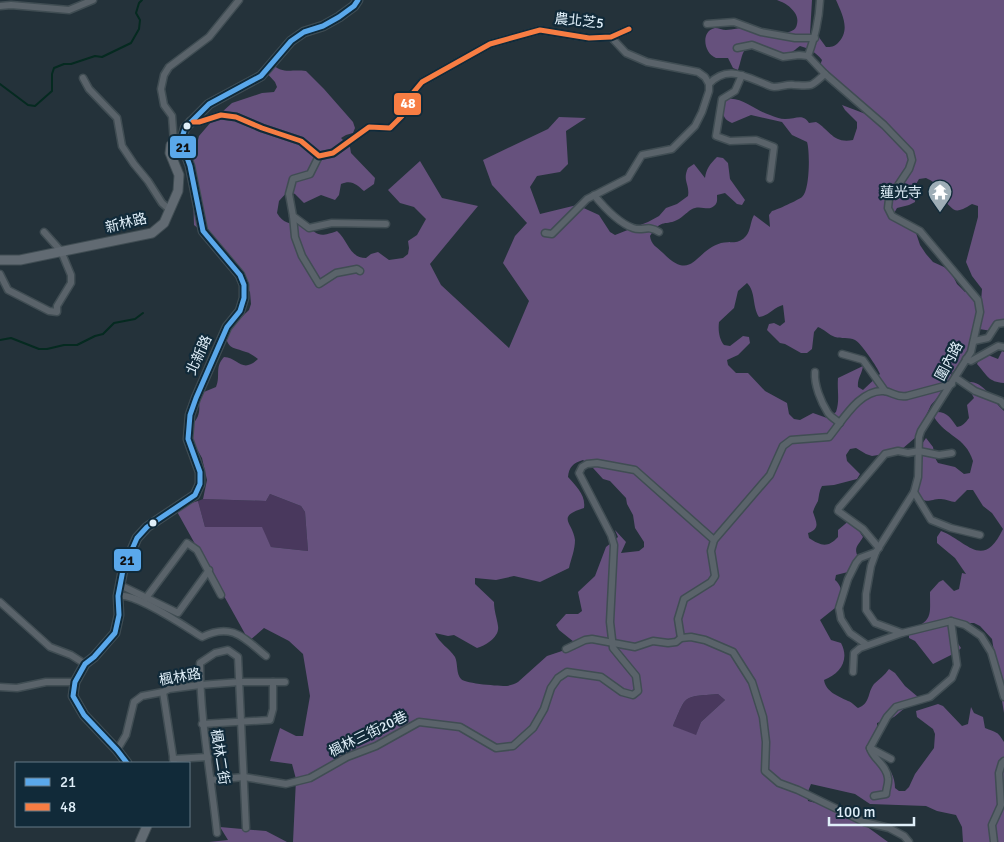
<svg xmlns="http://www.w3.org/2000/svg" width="1004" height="842" font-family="Signika,'Noto Sans TC',sans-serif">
	<rect width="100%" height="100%" fill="#24323a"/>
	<g fill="#49385d">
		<polygon points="270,494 301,506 305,512 308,551 271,547 261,527 205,527 198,501 203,499 266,501"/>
		<path d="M718 694 725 700 701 722 696 736 673 726C687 694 682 697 718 694Z"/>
	</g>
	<g fill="#66517d" fill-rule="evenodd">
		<path d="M777 0H812L810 34 818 36 826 47C831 47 834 47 838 43 851 30 842 14 836 0H1004V320L992 331 979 329 975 350 951 374 953 380 944 386 939 396 931 405 916 437 902 449 897 452 872 456 866 454 856 448 850 449 846 455 847 461 860 474 857 479 834 485 822 486C819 491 819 496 818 501 816 505 814 508 813 512 816 522 821 528 808 533L809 538C821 546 828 548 838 537V530L851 519 863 537C859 545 853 547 858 557L848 572 836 575 835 580C843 587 842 595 840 604L820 620 831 640 841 643C850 660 840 674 824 680 826 692 838 696 848 701 852 702 855 706 858 708 871 703 867 693 874 684 879 679 885 675 889 669L895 673 905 686 918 697 894 717 877 723V734L874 751C884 763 895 771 895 788L899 791H905L909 787 915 774 934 748 935 734 933 729 917 717 916 711 938 704 943 706 962 726 968 724 971 707 974 713 983 717 985 728C996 733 997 730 1004 742V842H963L962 827 956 815 937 811 926 806 870 804 855 794 811 784 807 794 808 801 844 810 888 842H293L296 779 292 764 270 761 280 728 296 736H303L310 696 303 654 289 641 264 628 249 641 175 508 198 501 205 527H262L271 547 308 551 305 512 301 506 270 494 266 501 203 499 207 480 202 458 194 444 190 432V427C202 415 199 410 199 394L216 387C221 375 214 368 224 357 239 358 242 374 258 359 254 356 250 353 246 352 233 347 228 350 225 333L249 310 251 304 250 292 216 243 194 225 192 164 199 136 211 122 232 103 262 93 274 92 277 87 275 82 264 70 265 64 270 63C285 75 288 69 306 71L324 89 353 122 355 128 353 133 346 135 341 138 350 147 351 153 375 178 374 184 364 191C357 185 352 179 341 184L339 195 335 200 321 195 304 203 295 194 288 191 279 201 277 213C284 225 292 224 304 224 319 235 318 238 337 231 348 240 349 258 366 258L371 254 378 252 389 260 403 258 408 254 409 248 408 241 417 235 426 219 414 207 400 203 388 190 420 161 442 198 478 206 430 264 441 285 509 348 529 301 503 263 515 236 527 223 492 185 483 160 548 129 559 117 586 118 566 131 568 164 560 172 537 176 530 187 540 214 577 205 599 215 610 232 615 235 648 222 659 216 666 208 677 204 688 196C690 184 682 181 688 168L694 164 705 178C706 169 710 164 717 157L723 158 728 163 730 179 745 200 742 205 737 204 725 193 717 195C717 199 718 203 714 206 709 211 702 206 695 208 690 209 685 215 679 219 665 227 662 217 650 236 651 245 657 247 663 253 693 283 694 251 721 243 730 241 739 245 746 236 751 230 750 222 754 215L770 227 769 215 772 211C777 210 798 200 802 197 810 191 810 151 807 142L792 135 782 122 751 115 732 123C721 119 722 110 724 100 740 94 755 111 770 115 775 117 780 119 785 119 796 119 803 113 809 123L816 122C830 130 833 144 853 140L857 128V122L845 110 842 105 871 116 875 113 866 108 818 71 822 60C817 53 808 48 800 46 797 48 793 52 790 53 780 58 766 50 759 43 741 45 743 56 738 70L733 68 728 58C724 58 719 58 716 58 704 54 700 31 715 28 719 28 722 30 726 30 734 30 741 27 749 28 760 29 795 40 797 24 798 20 797 16 795 13 790 6 785 3 777 0ZM926 178C933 181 936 184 940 191L939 196C956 210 952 216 972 204L978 206V217L966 262 972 276 982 289 981 302 970 290 965 292 957 284 952 274 944 267 933 262 926 254 920 245 916 233 893 215 897 208 909 205 915 202 916 184 919 179ZM747 283C756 292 752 306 759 317 769 316 774 307 783 305L785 322 780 326 774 323 769 324 767 330 780 343 785 344 801 353H807L812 349 814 332 818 327C824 329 829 335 835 337 841 339 849 337 855 340 860 342 878 368 880 374L863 390 858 387C857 379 862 374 863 366L838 378C837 391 840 400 836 412L827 418 813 413 800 420 794 419 789 414 787 403 765 391 748 373H736L728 365 727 360 738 355 750 343 749 337 743 336 730 346 724 345C719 339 718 330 719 322L734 308 738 291ZM583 460 593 468 603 479 610 481 626 498 627 504 633 515 635 528 644 542V547L639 551 621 553 626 542 615 530 618 537 606 547 595 576 578 592 582 611 578 614H566L556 625 559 630 574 642 568 649 547 656 518 682C515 684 511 685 507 686 500 686 466 684 461 679 456 674 458 663 455 657 449 648 439 643 435 633L448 636 454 635 477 648C485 646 500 637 498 626 497 618 494 611 494 602L475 584V578L496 580 514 576 540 582 569 568C571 559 575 550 575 540 573 522 555 517 584 508 586 495 576 486 568 477 569 467 573 463 583 460ZM718 694 725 700 701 722 696 735 673 726C687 694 682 697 718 694Z"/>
		<path d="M1002 351 1004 352V383C988 382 987 375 977 364L979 359 988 355 998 359Z"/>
		<path d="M965 382C985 380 991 400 1004 411V713L992 639 980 626 974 623H949L948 629 961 648 957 652 933 664 915 641 909 638V632C933 619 930 617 930 592L939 582 943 580 954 591 959 589 962 573 966 574 955 558 937 543V537L941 531C967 541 983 571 1003 529L992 513 983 506 973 490H967L955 502C951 502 946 499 941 499 929 499 927 505 917 495L920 447 926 438 933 447 935 458 938 463 955 467 964 474 970 473 973 461C965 436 946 437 934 417L937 412C948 412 951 419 957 427 963 426 965 423 969 418L967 405 974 398Z"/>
		<polygon points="220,827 266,831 287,842 209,842 228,840"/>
	</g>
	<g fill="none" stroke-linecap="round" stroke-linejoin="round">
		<g stroke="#052a20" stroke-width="2">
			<polyline points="0,84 28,105 35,106 52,91 52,74 54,68 64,64 71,64 95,56 102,57 131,43 139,29 140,20 136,13 139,3 142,0"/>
			<polyline points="0,340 11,338 39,349 47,349 64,345 77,345 95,336 103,334 114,323 135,319 143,313"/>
		</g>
		<defs>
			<g id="street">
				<path d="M820 0C819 21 815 36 808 56L825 74 884 125 910 152 912 160 909 169 889 199 888 208 892 216 920 231 978 300 980 312 971 352 921 431 919 437 918 477 914 492 876 552 871 566 866 594V610L875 623 902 633 951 621 965 625 981 636 991 652 1004 697"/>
				<polyline points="0,6 11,5 69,10 93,0"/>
				<polyline points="707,24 734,22 761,32 795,38 815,38"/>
				<polyline points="737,48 752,45 783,57 799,55 808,56"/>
				<polyline points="742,75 735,91 722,99 716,136 730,141 756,140 774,147 770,179"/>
				<polyline points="83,78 89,89 117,118 122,146 134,164 148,181 162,203 170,210"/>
				<path d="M709 84C725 67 740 74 760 82 764 83 770 87 774 87 781 87 787 84 794 85 814 86 810 87 825 74"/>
				<polyline points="190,121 199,122 221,115 236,117 262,128 301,141 319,156 333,153 369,127 390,128 402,116 412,94 422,82 490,44 540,30 589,38 611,37 629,29"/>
				<polyline points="174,143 172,116 164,105 161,89 164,75 169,67 209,37 239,0"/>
				<polyline points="319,156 310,174 293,179 289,194 293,216 309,228 332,223 386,224"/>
				<path d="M594 195C603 206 619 223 633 228 643 232 647 224 659 232"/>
				<polyline points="293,216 295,237 302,256 319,284 336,273 357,269 360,271"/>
				<polyline points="545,233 552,234 587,199 628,178 642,155 672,149 695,126 702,112 709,91 709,84 705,77 698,72 647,62 626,53 611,37"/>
				<polyline points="0,274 8,290 49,311 57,312 57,306 71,283 71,275 61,251 44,232"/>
				<polyline points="974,341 988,338 997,324 1004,323"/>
				<polyline points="842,354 863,360 885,391"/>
				<polyline points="966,359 971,361 998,346 1004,347"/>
				<path d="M815 372C814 385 821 402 828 413 831 417 836 420 840 423"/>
				<polyline points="956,378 975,391 1001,401 1004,405"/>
				<polyline points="914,492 931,520 951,528 980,535"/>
				<polyline points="879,548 863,529 838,511 839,508 885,454 898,451 908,453 919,451 939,455 952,453"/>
				<polyline points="120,585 178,613 209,570"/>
				<path d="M118 596C135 592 186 627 202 637 232 622 244 638 266 656"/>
				<polyline points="146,598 187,543 197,550 221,595"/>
				<polyline points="0,602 50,647 71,655 85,664"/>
				<path d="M681 638 678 619 684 599 711 582 715 576 711 551 714 540 770 475 783 446 791 440 829 437C843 420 860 389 884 391 893 392 896 398 907 396L952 384"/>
				<polyline points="867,645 850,633 841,619 839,608 848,579 856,563 860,558 876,552"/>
				<polyline points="566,649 585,640 592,639 635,647 653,641 668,643 676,642 681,638 691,637 705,640 733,652 752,682 763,717 766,742 765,771 779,783 798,790 864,822 889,828 904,836 909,842"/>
				<polyline points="853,672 854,653 860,648 902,633"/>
				<polyline points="0,687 17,688 46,682 75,682"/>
				<polyline points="163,692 174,763"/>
				<polyline points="202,724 270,720 273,709 273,682"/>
				<path d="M870 748C873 759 887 765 888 778 889 783 886 789 886 794L874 796"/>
				<polyline points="117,750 126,735 134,702 142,696 163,692 169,689 200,685 240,682 285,682"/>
				<polyline points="173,759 208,757"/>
				<polyline points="891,759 870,748 887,717 896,707 930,697 952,678 957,665 951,621"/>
				<polyline points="211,780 244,777 286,784 310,778 347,757 376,746 419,722 460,727 496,748 513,746 533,728 544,709 551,688 558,678 567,672 601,677 622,692 633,695 638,691 636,676 613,648 610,622 614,545 611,535 579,473 582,467 587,464 597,463 635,470 714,540"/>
				<path d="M217 833C211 776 200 720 200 663L215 653 228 650 238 657 246 828"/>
				<polyline points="994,842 992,825 1001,805 999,773 1002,763 1004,761"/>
			</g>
			<g id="secondary">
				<polyline points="0,260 20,260 152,233 164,223 178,191 179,175 170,153 171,145 174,143 181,141"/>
				<polyline points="127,763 117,750 84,715 73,696 75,682 85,664 94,657 115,633 119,615 118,596 123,570 137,538 147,527 195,495 200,484 200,472 188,439 190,415 196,398 227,327 240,311 244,298 244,285 240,275 203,231 190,166 181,141 185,128 209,104 261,76 291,41 304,32 323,26 339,17 354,6 358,0"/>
				<polyline points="140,842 147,826"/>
			</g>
		</defs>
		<use href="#street" stroke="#404d53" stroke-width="9"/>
		<use href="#secondary" stroke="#404d53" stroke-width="11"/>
		<use href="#street" stroke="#5a636a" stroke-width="6"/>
		<use href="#secondary" stroke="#616a72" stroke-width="9"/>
		<defs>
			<polyline id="bus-1" points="127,763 117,750 84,715 73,696 75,682 85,664 94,657 115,633 119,615 118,596 123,570 137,538 147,527 195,495 200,484 200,472 188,439 190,415 196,398 227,327 240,311 244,298 244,285 240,275 203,231 190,166 181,141 185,128 209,104 261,76 291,41 304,32 323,26 339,17 354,6 358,0"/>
			<polyline id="bus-2" points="193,122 199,122 221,115 236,117 262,128 301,141 319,156 333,153 369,127 390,128 402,116 412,94 422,82 490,44 540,30 589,38 611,37 629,29"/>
		</defs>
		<use href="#bus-1" stroke="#112a39" stroke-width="9"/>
		<use href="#bus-2" stroke="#112a39" stroke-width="9"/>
		<use href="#bus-1" stroke="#5aa8eb" stroke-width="5"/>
		<use href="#bus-2" stroke="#f77d43" stroke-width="5"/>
	</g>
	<defs>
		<symbol id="temple-pin" viewBox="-11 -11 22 30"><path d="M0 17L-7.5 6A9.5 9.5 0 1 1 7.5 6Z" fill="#9eadb6" stroke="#112a39"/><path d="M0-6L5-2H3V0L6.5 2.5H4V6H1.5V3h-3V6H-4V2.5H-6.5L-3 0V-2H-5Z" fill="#fff"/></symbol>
	</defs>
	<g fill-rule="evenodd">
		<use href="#temple-pin" x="926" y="178" width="28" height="38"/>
	</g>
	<g fill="#e0eff9" stroke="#112a39" stroke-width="2">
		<circle cx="187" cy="126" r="4.5"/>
		<circle cx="153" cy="523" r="4.5"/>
	</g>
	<g text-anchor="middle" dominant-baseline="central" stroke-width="4.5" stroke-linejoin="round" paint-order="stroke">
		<g font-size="14" fill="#e0eff9" stroke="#112a39">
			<text transform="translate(579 21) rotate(6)">農北芝5</text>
			<text transform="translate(126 223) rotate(-14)">新林路</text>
			<text transform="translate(199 355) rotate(-66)">北新路</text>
			<text transform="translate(949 361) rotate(-62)">圍內路</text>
			<text transform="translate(180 677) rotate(-10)">楓林路</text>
			<text transform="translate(368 734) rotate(-26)">楓林三街20巷</text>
			<text transform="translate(220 757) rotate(81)">楓林二街</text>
		</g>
		<g font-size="14" fill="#e0eff9" stroke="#112a39" text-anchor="end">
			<text x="922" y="192">蓮光寺</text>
		</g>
	</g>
	<g stroke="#112a39" stroke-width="2">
		<rect x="393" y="92" width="29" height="24" rx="5" fill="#f77d43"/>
		<rect x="169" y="135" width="28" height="24" rx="5" fill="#5aa8eb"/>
		<rect x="113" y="548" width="29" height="24" rx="5" fill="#5aa8eb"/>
	</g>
	<g font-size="14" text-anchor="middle" font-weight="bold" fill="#fff">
		<text x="408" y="108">48</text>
	</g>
	<g font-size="14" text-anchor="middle" font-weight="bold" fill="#111">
		<text x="183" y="152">21</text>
		<text x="127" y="565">21</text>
	</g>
	<rect x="15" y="762" width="175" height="65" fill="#112a39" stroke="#647986"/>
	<rect x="25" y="778" width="25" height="8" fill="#5aa8eb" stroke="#647986"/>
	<text x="60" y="787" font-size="15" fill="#e0eff9">21</text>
	<rect x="25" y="803" width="25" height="8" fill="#f77d43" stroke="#647986"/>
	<text x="60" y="812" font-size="15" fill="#e0eff9">48</text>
	<path d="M829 817v8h85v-8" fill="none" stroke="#e0eff9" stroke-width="2.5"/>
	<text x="836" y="817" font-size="15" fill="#e0eff9" stroke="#112a39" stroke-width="4" paint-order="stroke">100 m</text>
</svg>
